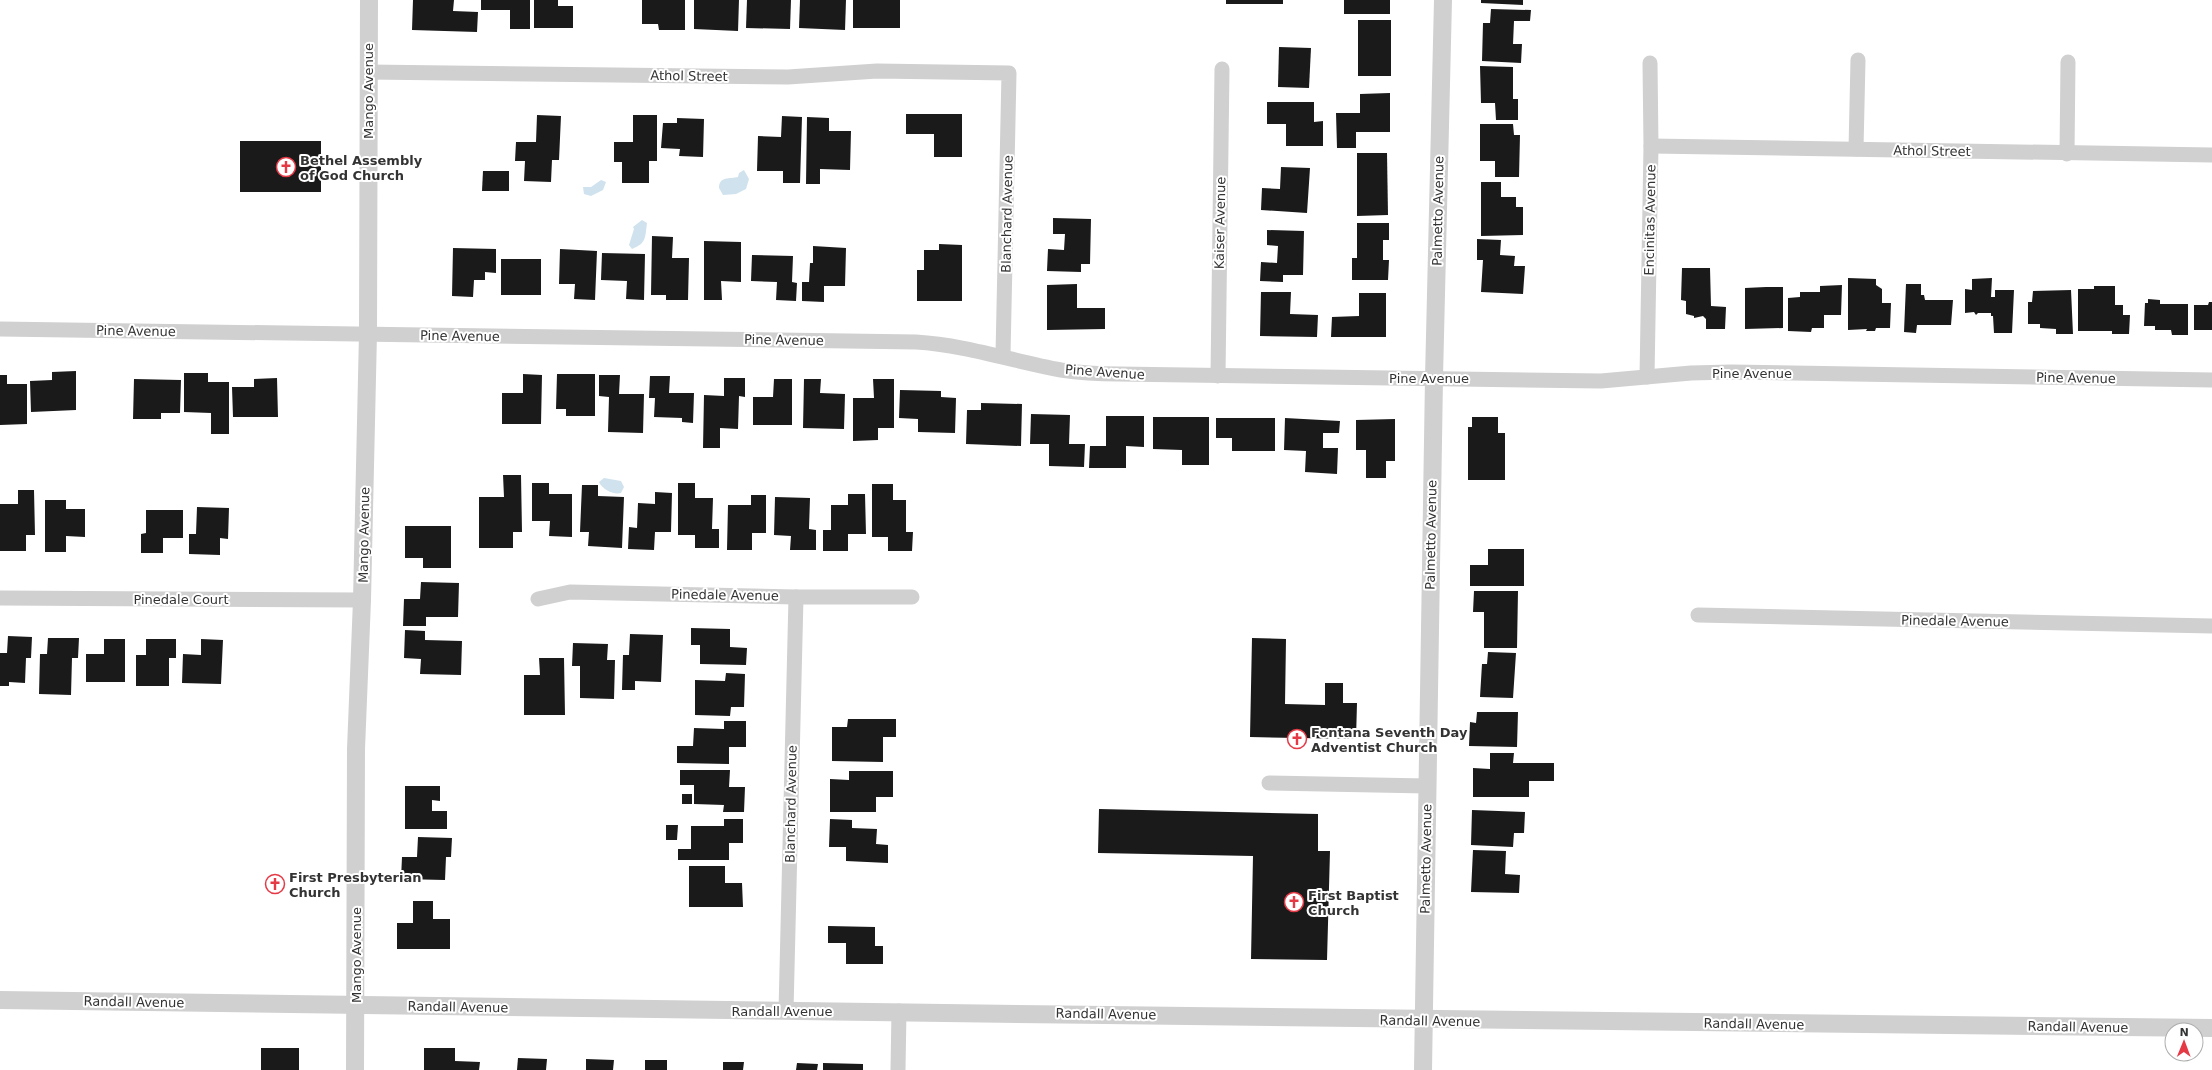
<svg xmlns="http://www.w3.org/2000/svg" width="2212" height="1070" font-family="'DejaVu Sans',sans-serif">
	<rect width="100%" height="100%" fill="#fff"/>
	<g fill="#cfe2ee">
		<path d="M744 170 749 179 746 189 736 194 723 195 719 188C719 176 730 179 738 177L739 173Z"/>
		<polygon points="601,180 606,182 603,190 591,196 584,194 583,187 591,187"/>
		<path d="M642 220 647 223C645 237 647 243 632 249L629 245 634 229 633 227Z"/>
		<path d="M604 478 621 481 624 487 621 493C613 495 602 489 599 482Z"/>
	</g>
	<g fill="#1a1a1a">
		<polygon points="413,0 454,0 453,11 478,12 477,32 412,30"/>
		<polygon points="481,0 530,0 530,29 510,29 510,10 481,10"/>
		<polygon points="534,0 558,0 558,6 573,6 573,28 534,28"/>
		<polygon points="642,0 685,0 685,30 659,30 658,24 642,24"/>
		<polygon points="694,0 739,0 738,31 694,29"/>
		<polygon points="747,0 791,0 790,29 746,28"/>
		<polygon points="800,0 846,0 845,30 799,28"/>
		<rect x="853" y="0" width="47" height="28"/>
		<rect x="1226" y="0" width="57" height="4"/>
		<rect x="1344" y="0" width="46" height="14"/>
		<polygon points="1481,0 1523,0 1523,5 1481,3"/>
		<polygon points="1491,9 1531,10 1530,21 1514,21 1513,44 1522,44 1521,63 1482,61 1483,23 1490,23"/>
		<rect x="1358" y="20" width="33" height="56"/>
		<polygon points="1279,47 1311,48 1309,88 1278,87"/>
		<polygon points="1480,66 1513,67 1513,99 1518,99 1518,120 1496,120 1495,103 1481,103"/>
		<polygon points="1390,93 1390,132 1356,132 1356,148 1337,148 1336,113 1360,113 1360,94"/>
		<polygon points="1267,102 1314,102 1314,122 1323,121 1323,146 1286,146 1286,124 1267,124"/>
		<polygon points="906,114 962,114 962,157 934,157 934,134 906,134"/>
		<polygon points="537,115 561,116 559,160 552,160 551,182 524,181 525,161 515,161 516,142 536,142"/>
		<polygon points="633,115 657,115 657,161 649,161 649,183 622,183 622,162 614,162 614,142 633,142"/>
		<polygon points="782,116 802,117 800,183 783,183 783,171 757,171 758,136 781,137"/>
		<polygon points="807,117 829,118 829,131 851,131 850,170 820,169 820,184 806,184"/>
		<polygon points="677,118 704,119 703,157 679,156 680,149 661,148 663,123 677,123"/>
		<polygon points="1480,124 1513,124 1514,135 1520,135 1519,177 1495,177 1495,161 1480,161"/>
		<rect x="240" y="141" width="81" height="51"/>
		<polygon points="1357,153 1387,153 1388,215 1357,216"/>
		<polygon points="1281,167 1310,168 1307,213 1261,210 1262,188 1280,189"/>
		<polygon points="483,171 509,171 509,191 482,191"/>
		<polygon points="1481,182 1501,182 1501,197 1516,197 1516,207 1523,207 1523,235 1481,236"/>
		<polygon points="1053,218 1091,219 1090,264 1081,264 1081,272 1047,271 1048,249 1064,250 1065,234 1053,234"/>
		<polygon points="1357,223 1389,223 1389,240 1383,240 1383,260 1389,260 1388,280 1352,280 1352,258 1357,258"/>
		<polygon points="1267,230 1304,231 1303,275 1283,275 1283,282 1260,281 1261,262 1277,263 1278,246 1267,245"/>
		<polygon points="652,236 673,237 672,258 689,258 688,300 666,300 666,295 651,295"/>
		<polygon points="1477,239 1501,240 1500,255 1515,256 1514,266 1525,266 1523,294 1481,292 1483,260 1477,260"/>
		<polygon points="704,241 741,242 741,282 721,281 722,300 704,300"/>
		<polygon points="939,244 962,245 962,301 917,301 917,270 924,270 924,250 939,250"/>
		<polygon points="813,246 846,248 845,286 824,286 824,302 802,301 802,282 809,282 810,263 813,263"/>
		<polygon points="453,248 496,249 496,273 485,272 485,280 474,280 473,297 452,296"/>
		<polygon points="560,249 597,251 595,300 574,299 575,284 559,284"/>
		<polygon points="602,253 645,254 644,300 626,299 627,281 601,280"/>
		<polygon points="752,255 793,256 792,282 797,283 796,301 776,300 777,282 751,281"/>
		<rect x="501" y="259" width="40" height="36"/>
		<polygon points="1682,268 1710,268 1711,306 1726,307 1725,329 1706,329 1706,319 1703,316 1694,318 1694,316 1686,314 1686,301 1681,300"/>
		<polygon points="1848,278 1876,279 1876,285 1882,289 1882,303 1891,303 1890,328 1876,328 1875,331 1866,331 1867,329 1848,330"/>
		<polygon points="1992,278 1991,297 1995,297 1995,290 2014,290 2012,333 1994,333 1993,316 1991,316 1991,313 1978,313 1976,315 1974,312 1965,313 1965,289 1972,290 1972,279"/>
		<polygon points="1077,284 1077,308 1105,308 1105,329 1047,330 1047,285"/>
		<polygon points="1906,284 1921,284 1921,295 1924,295 1925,300 1953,300 1951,325 1917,325 1916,333 1904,332"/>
		<polygon points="1842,285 1841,315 1824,315 1824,328 1812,328 1811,332 1788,331 1788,298 1800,297 1800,292 1820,292 1820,286"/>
		<polygon points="2094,286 2115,286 2115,305 2123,305 2123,315 2130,315 2129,334 2112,334 2112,331 2078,331 2078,289 2094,289"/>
		<polygon points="1766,287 1783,287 1783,328 1745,329 1745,288"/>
		<polygon points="2071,290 2073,334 2056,334 2056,329 2040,328 2040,324 2028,324 2028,302 2032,302 2033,291"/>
		<polygon points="1261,292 1291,292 1290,314 1318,315 1317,337 1260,336"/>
		<polygon points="1359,293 1386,293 1386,337 1331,337 1332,317 1359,316"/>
		<polygon points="2148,299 2160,300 2160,304 2188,304 2188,335 2172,335 2171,330 2155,330 2155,326 2144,326 2145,303 2148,303"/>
		<polygon points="2209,302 2212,302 2212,330 2194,330 2194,305 2208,305"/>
		<polygon points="76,371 76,410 31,412 30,381 52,380 52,372"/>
		<polygon points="184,373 208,373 208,382 229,382 229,434 211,434 211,413 184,412"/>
		<polygon points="523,374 542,375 541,424 502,424 502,393 523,393"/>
		<polygon points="557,374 595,374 595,416 566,416 566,409 556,409"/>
		<polygon points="0,375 7,375 7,384 27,384 27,424 0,425"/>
		<polygon points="599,375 620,375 619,394 644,394 643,433 608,432 609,397 599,396"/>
		<polygon points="650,376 670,376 669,393 694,393 693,423 682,422 682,418 654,417 655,398 649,398"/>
		<polygon points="277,378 278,417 233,417 232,387 254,387 254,379"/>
		<polygon points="724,378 745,378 745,397 739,396 738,429 720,428 720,448 703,448 704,395 724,396"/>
		<polygon points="134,379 181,380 180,413 161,413 161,419 133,419"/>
		<polygon points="774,379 792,379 792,425 753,425 753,397 773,397"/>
		<polygon points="804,379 821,379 820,393 845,394 844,429 803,428"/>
		<polygon points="873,379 894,379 894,428 878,428 878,440 853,441 853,398 874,398"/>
		<polygon points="900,390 941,391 941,397 956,398 955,433 918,432 918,419 899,418"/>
		<polygon points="981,403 1022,404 1021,446 966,444 967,410 981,410"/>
		<polygon points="1031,414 1070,415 1069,444 1085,444 1084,467 1049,466 1049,444 1030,444"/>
		<polygon points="1106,416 1144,416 1144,447 1126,446 1126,468 1089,468 1090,446 1106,446"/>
		<polygon points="1153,417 1209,417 1209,465 1182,465 1182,450 1153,449"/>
		<polygon points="1472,417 1498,417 1498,433 1505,433 1505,480 1468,480 1468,427 1472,427"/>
		<polygon points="1216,418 1275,418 1275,451 1232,451 1232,438 1216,438"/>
		<polygon points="1285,418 1340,421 1339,433 1323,433 1323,448 1338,448 1337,474 1305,472 1306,451 1284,450"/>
		<polygon points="1395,419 1395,461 1386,461 1386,478 1366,478 1366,450 1356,450 1356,420"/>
		<polygon points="503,475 521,475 522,532 513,532 513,548 479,548 479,497 504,497"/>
		<polygon points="532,483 549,483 549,494 572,494 572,537 549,536 550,521 532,521"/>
		<polygon points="678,483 695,483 695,498 713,498 712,529 719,529 719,548 695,548 695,535 678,535"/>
		<polygon points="872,484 893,484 893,500 906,500 906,532 913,532 912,551 888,551 888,537 872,537"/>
		<polygon points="582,485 598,485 598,496 624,497 622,548 588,546 589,532 580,532"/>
		<polygon points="18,490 34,490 35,535 26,535 26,551 0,551 0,504 18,504"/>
		<polygon points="655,492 672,493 671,532 655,532 654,550 628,549 629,527 637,528 638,503 655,504"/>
		<polygon points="848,494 865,494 866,534 848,534 848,551 823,551 823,530 831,530 831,505 848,505"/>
		<polygon points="751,495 766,495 766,533 752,533 752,550 727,550 728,505 751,505"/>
		<polygon points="775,497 810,498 809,529 816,530 816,550 790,550 791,536 774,535"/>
		<polygon points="45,500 66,500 66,509 85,509 85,537 66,536 66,552 45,552"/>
		<polygon points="197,507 229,508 228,539 220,538 220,555 189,554 189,534 196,534"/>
		<polygon points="146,510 183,510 183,538 163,538 163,553 141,553 141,534 146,533"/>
		<polygon points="405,526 451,526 451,568 423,568 423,558 405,558"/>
		<polygon points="1488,549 1524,549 1524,586 1470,586 1470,565 1488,565"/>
		<polygon points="421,582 459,583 458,617 426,617 426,626 403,626 404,599 420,599"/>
		<polygon points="1474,591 1518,591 1517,648 1484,648 1484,612 1473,612"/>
		<polygon points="691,628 730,629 730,647 747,648 746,665 700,664 700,645 691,645"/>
		<polygon points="405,630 425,631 425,640 462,641 461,675 420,674 421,659 404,658"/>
		<polygon points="630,634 663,635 661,682 635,681 635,690 622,690 623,655 629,655"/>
		<polygon points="8,636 32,637 31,658 26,658 25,683 9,682 9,686 0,686 0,653 7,653"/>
		<polygon points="48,638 79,638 78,658 72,658 71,695 39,694 40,654 47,654"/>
		<polygon points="1252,638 1286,639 1285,704 1325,705 1325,683 1343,683 1343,703 1357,703 1356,739 1250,737"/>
		<polygon points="104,639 125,639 125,682 86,682 86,654 104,654"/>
		<polygon points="146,639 176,639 176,658 169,658 169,686 136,686 136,655 146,655"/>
		<polygon points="201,639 223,640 221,684 182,683 183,654 201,655"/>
		<polygon points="573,643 608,644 607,660 615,660 614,699 580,698 580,666 572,666"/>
		<polygon points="1488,652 1516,653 1513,698 1480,697 1482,664 1487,664"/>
		<polygon points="539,658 564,658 565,715 524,715 524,675 540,675"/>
		<polygon points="726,673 745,674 744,707 731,707 730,716 695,715 695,680 725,681"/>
		<polygon points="1477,712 1518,712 1517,747 1469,746 1470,722 1476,723"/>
		<polygon points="848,719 896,719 896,737 883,737 883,762 832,761 832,727 847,727"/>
		<polygon points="724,721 746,721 746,747 729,747 729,764 677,763 677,746 693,746 694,728 724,729"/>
		<polygon points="1490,753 1514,753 1513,763 1554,763 1554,781 1529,781 1529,797 1473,797 1473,768 1490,769"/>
		<polygon points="680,770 730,770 729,787 745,787 744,812 723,812 724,805 694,804 694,785 680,785"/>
		<polygon points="849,771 893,771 893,797 876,797 876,812 830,812 830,779 849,780"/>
		<polygon points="405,786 440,786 440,801 432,800 432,811 447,811 447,829 405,829"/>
		<rect x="682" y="794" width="10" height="10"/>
		<polygon points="1099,809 1318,814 1318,851 1330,851 1327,960 1251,959 1253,856 1098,853"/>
		<polygon points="1472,810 1525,812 1524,833 1514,833 1513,847 1471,845"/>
		<polygon points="724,819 743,819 743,843 729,843 729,860 678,860 678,849 691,849 691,826 724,826"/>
		<polygon points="830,819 852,820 852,828 877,829 876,844 888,845 888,863 846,861 846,847 829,847"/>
		<polygon points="666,825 678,825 677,840 666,840"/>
		<polygon points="418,837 452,838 451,857 446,857 445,880 401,879 402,857 417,857"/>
		<polygon points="1473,850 1506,851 1505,874 1520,875 1519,893 1471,892"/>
		<polygon points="689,866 725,866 725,883 742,883 743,907 689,907"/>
		<polygon points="413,901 433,901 433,919 450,919 450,949 397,949 397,923 413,923"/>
		<polygon points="828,926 875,927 875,946 883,946 883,964 846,964 846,943 828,943"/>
		<rect x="261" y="1048" width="38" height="22"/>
		<polygon points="424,1048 455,1048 455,1061 480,1062 479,1070 424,1070"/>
		<polygon points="518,1058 547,1059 546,1070 517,1070"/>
		<polygon points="586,1059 614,1060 613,1070 586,1070"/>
		<rect x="645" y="1060" width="22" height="10"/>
		<polygon points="723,1062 744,1062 743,1070 723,1070"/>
		<polygon points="797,1063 818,1064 817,1070 796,1070"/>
		<polygon points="823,1063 863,1064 863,1070 823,1070"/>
	</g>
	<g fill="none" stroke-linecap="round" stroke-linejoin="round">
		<g stroke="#d0d0d0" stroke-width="15">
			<polyline points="368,72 788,77 877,71 1009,73 1003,355"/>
			<polyline points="1651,146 2212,155"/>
			<polyline points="1856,149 1858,60"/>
			<polyline points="2067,154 2068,62"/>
			<path d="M0 329 916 342C966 345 1012 361 1061 370 1080 373 1100 374 1119 374L1601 381 1691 373 1731 372 2212 380"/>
			<polyline points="1218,376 1222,69"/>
			<polyline points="1647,377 1651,146 1650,63"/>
			<polyline points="0,598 362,600"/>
			<polyline points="538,599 570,592 796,597 912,597"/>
			<polyline points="1698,615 2212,626"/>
			<polyline points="1269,783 1427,786"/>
			<polyline points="786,1011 796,597"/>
			<polyline points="898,1070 899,1011"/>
		</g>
		<g stroke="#d0d0d0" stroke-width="18">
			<path d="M0 1000C737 1010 1475 1021 2212 1028"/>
			<polyline points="355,1070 356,749 362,600 368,333 369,0"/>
			<polyline points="1423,1070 1434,378 1443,0"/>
		</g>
	</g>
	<defs>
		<symbol id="church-ring" viewBox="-11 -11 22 22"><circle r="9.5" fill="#fff" stroke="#e63946" stroke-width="1.5"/><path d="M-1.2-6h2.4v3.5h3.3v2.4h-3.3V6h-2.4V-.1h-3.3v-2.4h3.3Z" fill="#e63946"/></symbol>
	</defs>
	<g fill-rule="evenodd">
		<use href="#church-ring" x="275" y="156" width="22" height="22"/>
		<use href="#church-ring" x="1286" y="728" width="22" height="22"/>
		<use href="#church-ring" x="264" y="873" width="22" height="22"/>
		<use href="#church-ring" x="1283" y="891" width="22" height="22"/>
	</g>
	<g text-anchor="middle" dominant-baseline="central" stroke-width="4" stroke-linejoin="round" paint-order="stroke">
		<g font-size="13" fill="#333" stroke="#fff">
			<text transform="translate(689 76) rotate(1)">Athol Street</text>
			<text transform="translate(368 91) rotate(-90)">Mango Avenue</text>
			<text transform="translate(1932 151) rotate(1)">Athol Street</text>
			<text transform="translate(1438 211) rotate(-89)">Palmetto Avenue</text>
			<text transform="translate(1007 214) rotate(-89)">Blanchard Avenue</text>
			<text transform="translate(1650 220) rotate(-89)">Encinitas Avenue</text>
			<text transform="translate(1220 223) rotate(-89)">Kaiser Avenue</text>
			<text transform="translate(136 331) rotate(1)">Pine Avenue</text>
			<text transform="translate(460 336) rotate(1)">Pine Avenue</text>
			<text transform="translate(784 340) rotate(1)">Pine Avenue</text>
			<text transform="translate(1105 372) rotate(4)">Pine Avenue</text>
			<text x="1752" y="373">Pine Avenue</text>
			<text x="1429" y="378">Pine Avenue</text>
			<text transform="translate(2076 378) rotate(1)">Pine Avenue</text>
			<text transform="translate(364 535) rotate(-89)">Mango Avenue</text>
			<text transform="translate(1431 535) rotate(-89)">Palmetto Avenue</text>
			<text transform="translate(725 595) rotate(1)">Pinedale Avenue</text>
			<text x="181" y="599">Pinedale Court</text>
			<text transform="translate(1955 621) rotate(1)">Pinedale Avenue</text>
			<text transform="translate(791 804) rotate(-89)">Blanchard Avenue</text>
			<text transform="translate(1426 859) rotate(-89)">Palmetto Avenue</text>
			<text transform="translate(356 955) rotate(-90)">Mango Avenue</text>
			<text transform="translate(134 1002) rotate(1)">Randall Avenue</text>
			<text transform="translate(458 1007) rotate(1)">Randall Avenue</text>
			<text x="782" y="1011">Randall Avenue</text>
			<text transform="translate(1106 1014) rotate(1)">Randall Avenue</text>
			<text transform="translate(1430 1021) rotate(1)">Randall Avenue</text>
			<text transform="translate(1754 1024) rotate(1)">Randall Avenue</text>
			<text transform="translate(2078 1027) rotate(1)">Randall Avenue</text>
		</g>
		<g font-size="13" font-weight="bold" fill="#333" stroke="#fff" text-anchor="start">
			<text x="300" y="160">Bethel Assembly<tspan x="300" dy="15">of God Church</tspan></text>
			<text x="1311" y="732">Fontana Seventh Day<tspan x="1311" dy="15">Adventist Church</tspan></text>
			<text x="289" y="877">First Presbyterian<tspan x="289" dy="15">Church</tspan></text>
			<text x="1308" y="895">First Baptist<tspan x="1308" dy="15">Church</tspan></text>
		</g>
	</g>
	<g transform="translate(2184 1042) rotate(1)"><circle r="19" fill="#ffffff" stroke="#adadad"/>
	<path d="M0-3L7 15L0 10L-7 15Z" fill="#e63946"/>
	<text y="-6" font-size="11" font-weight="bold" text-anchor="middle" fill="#333333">N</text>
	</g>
</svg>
